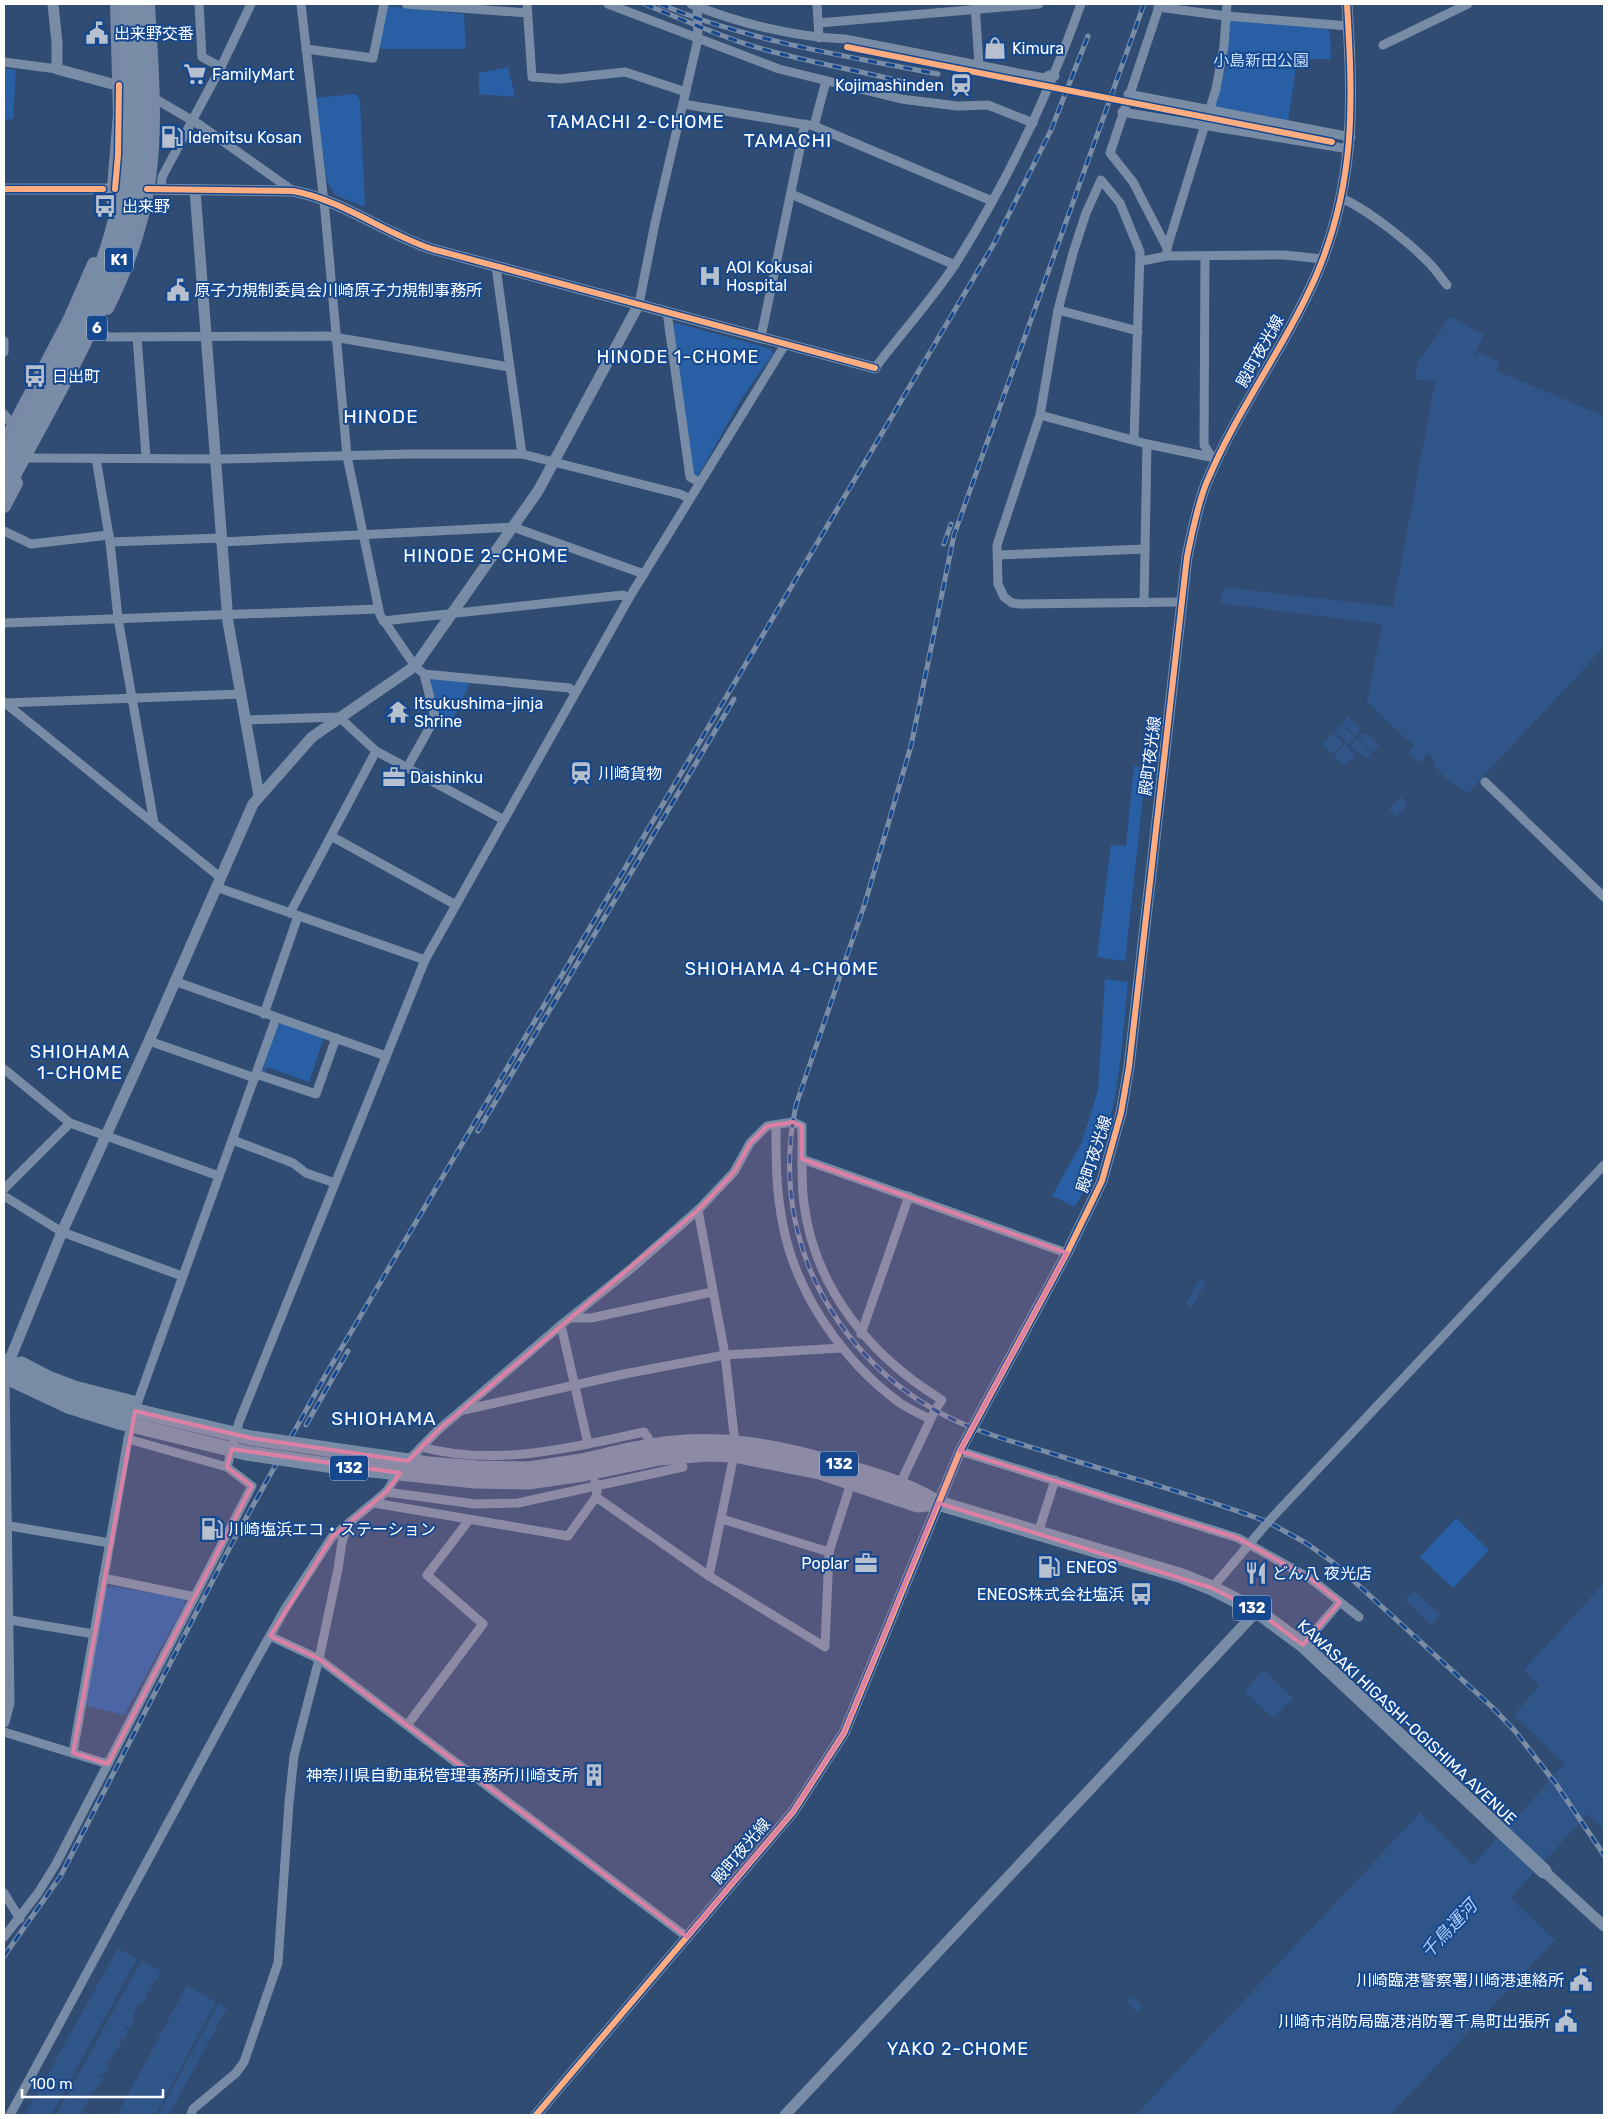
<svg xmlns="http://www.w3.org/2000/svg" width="1608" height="2119" font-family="Rubik,'Noto Sans JP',sans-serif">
	<rect width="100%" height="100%" fill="#314c73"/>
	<g fill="#285fa5">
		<polygon points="385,6 464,14 466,49 381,49 379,44"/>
		<polygon points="1233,19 1328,29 1330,33 1331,59 1297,59 1288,122 1214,109 1225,70 1229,23"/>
		<polygon points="508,67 515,97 479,94 479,73"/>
		<polygon points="4,68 16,70 13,119 4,120"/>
		<polygon points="356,94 360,100 365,207 335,195 327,182 314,98"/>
		<polygon points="676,323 771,349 773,354 742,398 698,476 693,473 672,325"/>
		<polygon points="430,677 470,683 454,717 439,721 429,681"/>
		<polygon points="1134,766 1146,769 1125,961 1097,957 1111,845 1126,846"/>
		<path d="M1105 979 1128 982C1123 1034 1120 1086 1106 1137 1099 1161 1087 1184 1075 1207L1052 1196 1082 1142 1098 1090Z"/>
		<polygon points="283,1023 324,1037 309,1082 267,1067 264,1074 262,1073 276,1025"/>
		<polygon points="1456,1518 1489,1550 1453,1588 1420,1557"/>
		<polygon points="111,1586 184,1599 185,1604 124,1715 84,1705 106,1588"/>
	</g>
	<g fill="#305588">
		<path d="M1450 317 1484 335 1474 355 1476 356 1478 352 1500 363 1497 371 1604 416V647L1468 793C1458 789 1442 776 1436 767 1433 761 1433 757 1428 753L1419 763 1408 753 1414 746 1367 702 1382 624 1220 603 1224 587 1393 607 1435 381 1416 380 1417 363 1444 326 1443 325Z"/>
		<polygon points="1348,717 1360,728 1356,736 1342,723"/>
		<polygon points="1341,725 1355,737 1349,744 1335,731"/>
		<polygon points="1333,733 1343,743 1332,754 1322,745"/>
		<polygon points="1366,733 1379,745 1373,752 1358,738 1361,734 1364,736"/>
		<polygon points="1357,739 1371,753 1366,759 1351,745"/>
		<polygon points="1345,744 1355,755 1344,766 1334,756"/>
		<polygon points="1401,797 1408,804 1396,816 1389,809"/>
		<polygon points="1200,1279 1206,1282 1192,1307 1186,1304"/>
		<polygon points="1604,1583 1604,1829 1588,1814 1510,1898 1555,1940 1390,2115 1136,2115 1420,1813 1473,1865 1565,1764 1514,1715 1539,1686 1524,1670"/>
		<polygon points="1414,1591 1441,1615 1431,1625 1405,1600"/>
		<polygon points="1264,1670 1293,1698 1275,1716 1271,1716 1244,1691"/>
		<polygon points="118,1948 137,1959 51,2115 25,2115"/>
		<polygon points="141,1961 161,1971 156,1981 152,1979 151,1981 154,1983 149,1993 145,1993 147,1995 142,2004 139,2003 132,2017 135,2019 130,2028 127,2026 125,2028 129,2031 124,2040 120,2039 122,2042 106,2064 110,2066 104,2075 101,2074 99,2075 103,2078 98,2087 94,2086 96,2089 81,2111 84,2113 83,2115 56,2115"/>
		<polygon points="187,1985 216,2002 155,2115 117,2115"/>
		<polygon points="1131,1996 1143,2007 1137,2012 1126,2001"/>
		<polygon points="219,2003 227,2008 169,2115 158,2115"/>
	</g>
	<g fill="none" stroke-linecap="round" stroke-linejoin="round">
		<g stroke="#788ca6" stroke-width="9">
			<polyline points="199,4 202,57 221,67"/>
			<polyline points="301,4 325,211 347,456 380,615 415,666 424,674 569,688 575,692"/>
			<polyline points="406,4 528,13"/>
			<polyline points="527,4 532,77 560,79 625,72 686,92"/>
			<polyline points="608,4 779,69 901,99 957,106 988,105 1033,123"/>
			<path d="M691 4C738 23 794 37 845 39L1044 78 1049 75 1055 76"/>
			<polyline points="817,4 819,38"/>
			<polyline points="975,4 979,65"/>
			<polyline points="1160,4 1110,153 1133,182 1167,248"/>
			<polyline points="1158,7 1226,16 1348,26"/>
			<polyline points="819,23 1039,4"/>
			<polyline points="1383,45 1468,4"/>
			<polyline points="306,49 373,58 384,4"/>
			<polyline points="4,62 57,69"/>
			<polyline points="1128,94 1351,137"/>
			<polyline points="152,97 200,125 293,191"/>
			<polyline points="683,104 814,126 992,201"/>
			<polyline points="1122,112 1349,149"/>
			<polyline points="814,126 826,81"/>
			<polyline points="161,189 162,177 221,67 251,4"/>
			<polyline points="791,194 955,265"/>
			<path d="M1341 198C1367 209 1410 243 1430 264 1436 270 1441 278 1447 285"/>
			<polyline points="1167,256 1167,248 1216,89 1224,46 1227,4"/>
			<polyline points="1205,256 1204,445 1211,456"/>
			<polyline points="1141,261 1167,256 1284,255 1323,259"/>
			<polyline points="496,267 522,454"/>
			<polyline points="639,304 655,223 698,39 697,4"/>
			<polyline points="1058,310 1138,331"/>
			<polyline points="667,312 690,477 699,482"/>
			<polyline points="96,330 108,337 328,336 509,367"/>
			<polyline points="137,337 146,457"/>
			<polyline points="761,337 805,124"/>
			<polyline points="4,341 4,352"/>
			<path d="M875 368C901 333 932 300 956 263 1007 182 1049 94 1081 4"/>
			<polyline points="4,414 14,427"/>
			<polyline points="1040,415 1147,444 1215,458"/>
			<polyline points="1134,440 1140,252 1120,203 1101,180 1086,213 1073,253 1058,310 1040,415 997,545 998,584 1004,597 1012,603 1020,604 1181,602"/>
			<polyline points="30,458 224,459 408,454 522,454 680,494 689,498"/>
			<polyline points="96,458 110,542 118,618 154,823"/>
			<polyline points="4,531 31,544 109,535"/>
			<polyline points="110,542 221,538"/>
			<polyline points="221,542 513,527 644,574"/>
			<polyline points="998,555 1145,549"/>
			<polyline points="1144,603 1147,444"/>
			<polyline points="383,621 623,595 629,598"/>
			<polyline points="4,623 378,609"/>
			<polyline points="4,702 221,878"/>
			<polyline points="5,703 242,694"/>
			<polyline points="246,720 339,717 376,751 504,820"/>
			<polyline points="407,768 435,718 424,674"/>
			<polyline points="1485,782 1604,897"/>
			<polyline points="331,836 456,905"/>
			<polyline points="216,887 425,960"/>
			<polyline points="290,913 376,751"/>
			<polyline points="174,981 386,1056"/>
			<polyline points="264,1014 298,916"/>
			<polyline points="149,1041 255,1078"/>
			<polyline points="4,1069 70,1123 219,1176"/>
			<polyline points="256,1074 316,1094 336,1038"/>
			<path d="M776 1126C776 1159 776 1192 783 1225 796 1294 844 1362 900 1403 909 1409 920 1414 930 1419"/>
			<polyline points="233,1140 293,1163 306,1173 335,1183"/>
			<path d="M802 1159C802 1174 802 1189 804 1204 815 1289 871 1357 942 1400L935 1410 900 1484"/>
			<polyline points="4,1189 70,1123"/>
			<polyline points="4,1196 62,1232 182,1276"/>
			<polyline points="698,1210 725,1355 735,1443 734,1455 709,1576"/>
			<polyline points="570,1318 591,1318 712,1292"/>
			<polyline points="561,1325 588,1444"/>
			<polyline points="861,1334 909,1196"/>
			<polyline points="8,1364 22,1361 51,1376 75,1385 138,1401"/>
			<polyline points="464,1410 624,1374 725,1355 842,1348"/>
			<polyline points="128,1439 227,1467"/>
			<path d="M421 1447C497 1467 569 1448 644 1432L653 1445"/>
			<polyline points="960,1451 1238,1538 1311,1579 1359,1617"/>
			<polyline points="597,1490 596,1497 709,1576 825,1647 829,1552 851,1483"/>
			<polyline points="386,1492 475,1504 518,1503 683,1467"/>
			<polyline points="374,1503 568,1536 596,1497"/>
			<polyline points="722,1519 829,1552"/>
			<polyline points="4,1525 110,1543"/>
			<polyline points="1038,1533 1055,1480"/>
			<polyline points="103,1578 195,1597"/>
			<polyline points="1212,1588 1268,1522 1604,1165"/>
			<polyline points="4,1619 94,1634"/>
			<polyline points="270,1636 319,1659 687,1937"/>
			<polyline points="1303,1645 1340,1602"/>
			<polyline points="408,1724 483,1624 427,1575 469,1520"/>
			<polyline points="4,1732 108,1764"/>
			<polyline points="73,1753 128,1439 138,1401 276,1018"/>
			<polyline points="4,1893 20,1919"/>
			<polyline points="4,1937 38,1893 56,1864 252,1486 227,1467 239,1422 425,960 629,598 786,343"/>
			<polyline points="10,2115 254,1664 285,1609 332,1537 386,1492 403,1466 437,1431 561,1325 633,1267 698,1210 734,1172 750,1143 767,1126 793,1122 802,1126 802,1159 1067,1253"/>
			<polyline points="191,2115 193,2109 236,2073 244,2062 278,1963 289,1803 294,1756 319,1659 338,1569 342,1542 348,1524"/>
		</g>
		<g stroke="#788ca6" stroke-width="11">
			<polyline points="53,4 57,43 57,69 127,88"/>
			<polyline points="4,189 122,189"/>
			<path d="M140 189 293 191C342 200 384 233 432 249L875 368"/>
			<polyline points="195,190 228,622 259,796"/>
			<polyline points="4,1722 9,1703 4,1377 8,1364 62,1232 149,1041 253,804 312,737 415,666 538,491 639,304"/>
			<polyline points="1544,1871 1604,1926"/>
			<path d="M536 2115 793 1812 844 1733 960 1451 1067 1253 1102 1181 1121 1113 1129 1067 1187 557C1192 533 1197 507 1206 484 1236 411 1285 347 1316 276 1356 182 1353 103 1347 4"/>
			<polyline points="785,2115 1257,1611"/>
		</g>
		<g stroke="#788aa5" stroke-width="14">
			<polyline points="113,200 120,114 117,4"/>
			<path d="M107 308C127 268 143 223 149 178 157 121 151 61 148 4"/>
			<polyline points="4,445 70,319 94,264"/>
			<polyline points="4,506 16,483"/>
		</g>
		<g stroke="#798ca6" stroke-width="15">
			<path d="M4 1361C37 1388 84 1397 124 1408"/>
			<polyline points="4,1376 68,1406 119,1422"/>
			<path d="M582 1461C605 1456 629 1449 652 1446 720 1434 786 1448 850 1468 881 1477 911 1486 938 1503L1182 1576 1212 1588 1257 1611 1303 1645 1544 1871"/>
			<polyline points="583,1474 660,1458 708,1454 734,1455 819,1472 917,1505 938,1503"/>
		</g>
		<defs>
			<g id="rail">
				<path d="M645 4C680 19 715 34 752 46 806 62 862 71 916 85"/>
				<path d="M660 4C748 41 845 56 938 74"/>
				<path d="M1144 4 954 535 911 746 865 903 796 1105C784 1162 789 1219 811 1272 842 1343 900 1400 973 1428 1003 1440 1035 1448 1066 1458 1133 1479 1202 1497 1268 1522L1306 1543 1334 1563 1491 1706 1515 1731 1556 1784 1604 1855"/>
				<polyline points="944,544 951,524"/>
				<polyline points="478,1131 734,699"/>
				<polyline points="306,1425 348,1351"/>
				<polyline points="4,1956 60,1877 230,1547 325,1376 995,242 1051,130 1088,36"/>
			</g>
		</defs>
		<use href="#rail" stroke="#7a8da6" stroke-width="5"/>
		<use href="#rail" stroke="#15488f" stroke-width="3" stroke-dasharray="9" stroke-linecap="butt"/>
		<polyline stroke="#788ca6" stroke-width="9" points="595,1482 597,1490"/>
		<g stroke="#798ca6" stroke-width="15">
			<polyline points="124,1408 251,1438 429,1464 478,1468 529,1469 582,1461"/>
			<polyline points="119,1422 246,1453 334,1466 474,1481 528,1482 583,1474"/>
		</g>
		<g stroke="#7a8da6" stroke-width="16">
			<path d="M4 466C53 372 112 278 126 170 133 116 128 59 127 4"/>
			<path d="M4 492C55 394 122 292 138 181 146 123 140 62 138 4"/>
		</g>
		<defs>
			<g id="cycleway">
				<polyline points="847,47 1332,142"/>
				<polyline points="4,189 103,189"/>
				<polyline points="115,189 118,155 119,85"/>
				<path d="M147 189 293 191C342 200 384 233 432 249L875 368"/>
				<path d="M536 2115 793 1812 844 1733 960 1451 1067 1253 1102 1181 1121 1113 1129 1067 1187 557C1192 533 1197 507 1206 484 1236 411 1285 347 1316 276 1356 182 1353 103 1347 4"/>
			</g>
		</defs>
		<use href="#cycleway" stroke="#15488f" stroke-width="9"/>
		<use href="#cycleway" stroke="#ffac80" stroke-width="6"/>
	</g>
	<path fill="#dd80a5" fill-opacity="0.2" stroke="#dd80a5" stroke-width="4" stroke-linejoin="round" d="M793 1122 802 1126V1159L1067 1253 960 1451 1238 1538 1311 1579 1340 1602 1303 1645 1257 1611 1212 1588 938 1503 844 1733 793 1812 687 1937 319 1659 270 1636 332 1537 386 1492 400 1473 232 1449 227 1467 252 1486 108 1764 73 1753 135 1411 251 1438 408 1461 437 1431 698 1210 734 1172 750 1143 767 1126Z"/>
	<defs>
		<symbol id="civic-bare" viewBox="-9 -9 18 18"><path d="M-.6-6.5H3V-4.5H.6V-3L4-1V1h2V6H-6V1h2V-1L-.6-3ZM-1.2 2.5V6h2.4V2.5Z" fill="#b7c0ce" stroke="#15488f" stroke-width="2.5" paint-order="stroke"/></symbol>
		<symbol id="shop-bare" viewBox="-9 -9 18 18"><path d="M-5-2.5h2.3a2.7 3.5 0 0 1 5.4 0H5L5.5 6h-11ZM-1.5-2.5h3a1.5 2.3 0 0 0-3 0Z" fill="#b7c0ce" stroke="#15488f" stroke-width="2.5" paint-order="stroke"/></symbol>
		<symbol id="supermarket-bare" viewBox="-9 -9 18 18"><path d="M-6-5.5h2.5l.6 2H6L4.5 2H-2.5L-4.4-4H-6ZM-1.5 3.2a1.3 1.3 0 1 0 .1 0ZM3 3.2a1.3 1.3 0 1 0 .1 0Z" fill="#b7c0ce" stroke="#15488f" stroke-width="2.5" paint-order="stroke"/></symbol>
		<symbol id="station-bare" viewBox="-9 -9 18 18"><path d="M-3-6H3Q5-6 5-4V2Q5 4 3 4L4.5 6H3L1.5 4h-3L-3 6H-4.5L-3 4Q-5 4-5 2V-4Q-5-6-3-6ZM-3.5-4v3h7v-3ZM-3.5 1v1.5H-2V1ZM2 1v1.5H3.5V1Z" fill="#b7c0ce" stroke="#15488f" stroke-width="2.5" paint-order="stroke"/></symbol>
		<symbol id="fuel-bare" viewBox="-9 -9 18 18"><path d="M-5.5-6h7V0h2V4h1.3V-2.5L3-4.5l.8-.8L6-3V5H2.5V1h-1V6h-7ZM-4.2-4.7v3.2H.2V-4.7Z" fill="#b7c0ce" stroke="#15488f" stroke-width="2.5" paint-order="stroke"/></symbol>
		<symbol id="bus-bare" viewBox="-9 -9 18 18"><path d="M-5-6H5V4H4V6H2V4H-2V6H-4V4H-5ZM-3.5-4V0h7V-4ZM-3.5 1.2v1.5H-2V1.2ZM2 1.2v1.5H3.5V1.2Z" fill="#b7c0ce" stroke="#15488f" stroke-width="2.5" paint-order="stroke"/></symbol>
		<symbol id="hospital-bare" viewBox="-9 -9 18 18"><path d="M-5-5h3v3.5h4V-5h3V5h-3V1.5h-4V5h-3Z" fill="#b7c0ce" stroke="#15488f" stroke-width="2.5" paint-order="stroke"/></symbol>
		<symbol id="temple-bare" viewBox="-9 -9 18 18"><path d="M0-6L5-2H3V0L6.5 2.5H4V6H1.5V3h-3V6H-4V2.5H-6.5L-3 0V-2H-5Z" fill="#b7c0ce" stroke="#15488f" stroke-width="2.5" paint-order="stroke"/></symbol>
		<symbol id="office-bare" viewBox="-9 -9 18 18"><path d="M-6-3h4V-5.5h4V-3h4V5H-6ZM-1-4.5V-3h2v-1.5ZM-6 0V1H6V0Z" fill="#b7c0ce" stroke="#15488f" stroke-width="2.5" paint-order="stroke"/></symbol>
		<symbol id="restaurant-bare" viewBox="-9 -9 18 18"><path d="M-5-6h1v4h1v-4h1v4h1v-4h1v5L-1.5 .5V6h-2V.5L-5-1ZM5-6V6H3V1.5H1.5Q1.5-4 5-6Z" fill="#b7c0ce" stroke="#15488f" stroke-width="2.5" paint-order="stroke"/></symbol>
		<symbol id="building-bare" viewBox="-9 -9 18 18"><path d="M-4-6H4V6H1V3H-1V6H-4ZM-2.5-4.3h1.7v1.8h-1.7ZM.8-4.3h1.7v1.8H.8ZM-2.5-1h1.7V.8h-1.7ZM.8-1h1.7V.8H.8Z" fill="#b7c0ce" stroke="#15488f" stroke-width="2.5" paint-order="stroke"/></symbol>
	</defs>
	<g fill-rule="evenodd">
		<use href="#civic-bare" x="81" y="17" width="32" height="32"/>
		<use href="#shop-bare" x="979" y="32" width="32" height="32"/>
		<use href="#supermarket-bare" x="179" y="58" width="32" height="32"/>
		<use href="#station-bare" x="945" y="69" width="32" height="32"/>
		<use href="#fuel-bare" x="156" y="121" width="32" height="32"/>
		<use href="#bus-bare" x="89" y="190" width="32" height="32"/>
		<use href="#hospital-bare" x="694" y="260" width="32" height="32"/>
		<use href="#civic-bare" x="162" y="274" width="32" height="32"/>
		<use href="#bus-bare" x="19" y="360" width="32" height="32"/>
		<use href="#temple-bare" x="382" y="696" width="32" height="32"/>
		<use href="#station-bare" x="565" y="757" width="32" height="32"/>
		<use href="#office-bare" x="378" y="761" width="32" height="32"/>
		<use href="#fuel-bare" x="196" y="1513" width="32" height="32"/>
		<use href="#office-bare" x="850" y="1547" width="32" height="32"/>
		<use href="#fuel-bare" x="1033" y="1551" width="32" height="32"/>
		<use href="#restaurant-bare" x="1240" y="1557" width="32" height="32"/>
		<use href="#bus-bare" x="1125" y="1578" width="32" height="32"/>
		<use href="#building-bare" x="578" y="1759" width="32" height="32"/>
		<use href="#civic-bare" x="1565" y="1964" width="32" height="32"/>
		<use href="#civic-bare" x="1550" y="2005" width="32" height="32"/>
	</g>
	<g text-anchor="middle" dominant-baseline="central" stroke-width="4" stroke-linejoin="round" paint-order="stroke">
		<g fill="#15488f" stroke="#b9c8dd" stroke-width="1">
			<rect x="105" y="247.5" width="28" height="25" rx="4"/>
			<rect x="87" y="315.5" width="20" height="25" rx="4"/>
			<rect x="820" y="1451.5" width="38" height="25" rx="4"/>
			<rect x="330" y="1455.5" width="38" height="25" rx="4"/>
			<rect x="1233" y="1595.5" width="38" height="25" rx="4"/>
		</g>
		<g font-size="15" font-weight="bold" fill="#fff">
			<text x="119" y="260">K1</text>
			<text x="97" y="328">6</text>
			<text x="839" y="1464">132</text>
			<text x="349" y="1468">132</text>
			<text x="1252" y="1608">132</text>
		</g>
		<g font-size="16" fill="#fff" stroke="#15488f" text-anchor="start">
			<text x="114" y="33">出来野交番</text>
			<text x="1012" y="48">Kimura</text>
			<text x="212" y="74">FamilyMart</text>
			<text x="944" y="85" text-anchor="end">Kojimashinden</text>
			<text x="188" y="137">Idemitsu Kosan</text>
			<text x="122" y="206">出来野</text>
			<text x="726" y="267">AOI Kokusai<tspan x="726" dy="18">Hospital</tspan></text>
			<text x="194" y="290">原子力規制委員会川崎原子力規制事務所</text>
			<text x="52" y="376">日出町</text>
			<text x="414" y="703">Itsukushima-jinja<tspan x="414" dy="18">Shrine</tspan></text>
			<text x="598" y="773">川崎貨物</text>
			<text x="410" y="777">Daishinku</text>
			<text x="228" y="1529">川崎塩浜エコ・ステーション</text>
			<text x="849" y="1563" text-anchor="end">Poplar</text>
			<text x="1066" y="1567">ENEOS</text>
			<text x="1272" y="1573">どん八 夜光店</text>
			<text x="1124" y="1594" text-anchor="end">ENEOS株式会社塩浜</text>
			<text x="578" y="1775" text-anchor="end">神奈川県自動車税管理事務所川崎支所</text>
			<text x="1564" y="1980" text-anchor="end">川崎臨港警察署川崎港連絡所</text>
			<text x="1550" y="2021" text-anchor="end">川崎市消防局臨港消防署千鳥町出張所</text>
		</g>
		<g font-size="16" fill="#c7defc" stroke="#15488f">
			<text x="1261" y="60">小島新田公園</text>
		</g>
		<g font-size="16" fill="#fff" stroke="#15488f">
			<text transform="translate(1260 351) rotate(-61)">殿町夜光線</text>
			<text transform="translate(1150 756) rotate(-83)">殿町夜光線</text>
			<text transform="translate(1094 1154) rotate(-72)">殿町夜光線</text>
			<text transform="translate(1407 1722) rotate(43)">KAWASAKI HIGASHI-OGISHIMA AVENUE</text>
			<text transform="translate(741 1851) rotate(-50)">殿町夜光線</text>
		</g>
		<g font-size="18" letter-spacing="1" fill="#fff" stroke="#15488f">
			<text x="636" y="122">TAMACHI 2-CHOME</text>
			<text x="678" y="357">HINODE 1-CHOME</text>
			<text x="486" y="556">HINODE 2-CHOME</text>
			<text x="782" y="969">SHIOHAMA 4-CHOME</text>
			<text x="80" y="1052">SHIOHAMA<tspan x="80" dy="21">1-CHOME</tspan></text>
			<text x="958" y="2049">YAKO 2-CHOME</text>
		</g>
		<g font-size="18" font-style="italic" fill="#accdf7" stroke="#15488f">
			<text transform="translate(1449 1929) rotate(-47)">千鳥運河</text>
		</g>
		<g font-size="19" letter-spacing="1" fill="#fff" stroke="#15488f">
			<text x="788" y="140">TAMACHI</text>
			<text x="381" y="416">HINODE</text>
			<text x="384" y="1418">SHIOHAMA</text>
		</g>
	</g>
	<rect width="1608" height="2119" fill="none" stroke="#ffffff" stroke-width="10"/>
	<path d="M22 2089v8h141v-8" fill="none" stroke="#ffffff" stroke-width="2.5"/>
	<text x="30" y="2089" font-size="15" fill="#ffffff" stroke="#15488f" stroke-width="4" paint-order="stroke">100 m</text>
</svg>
